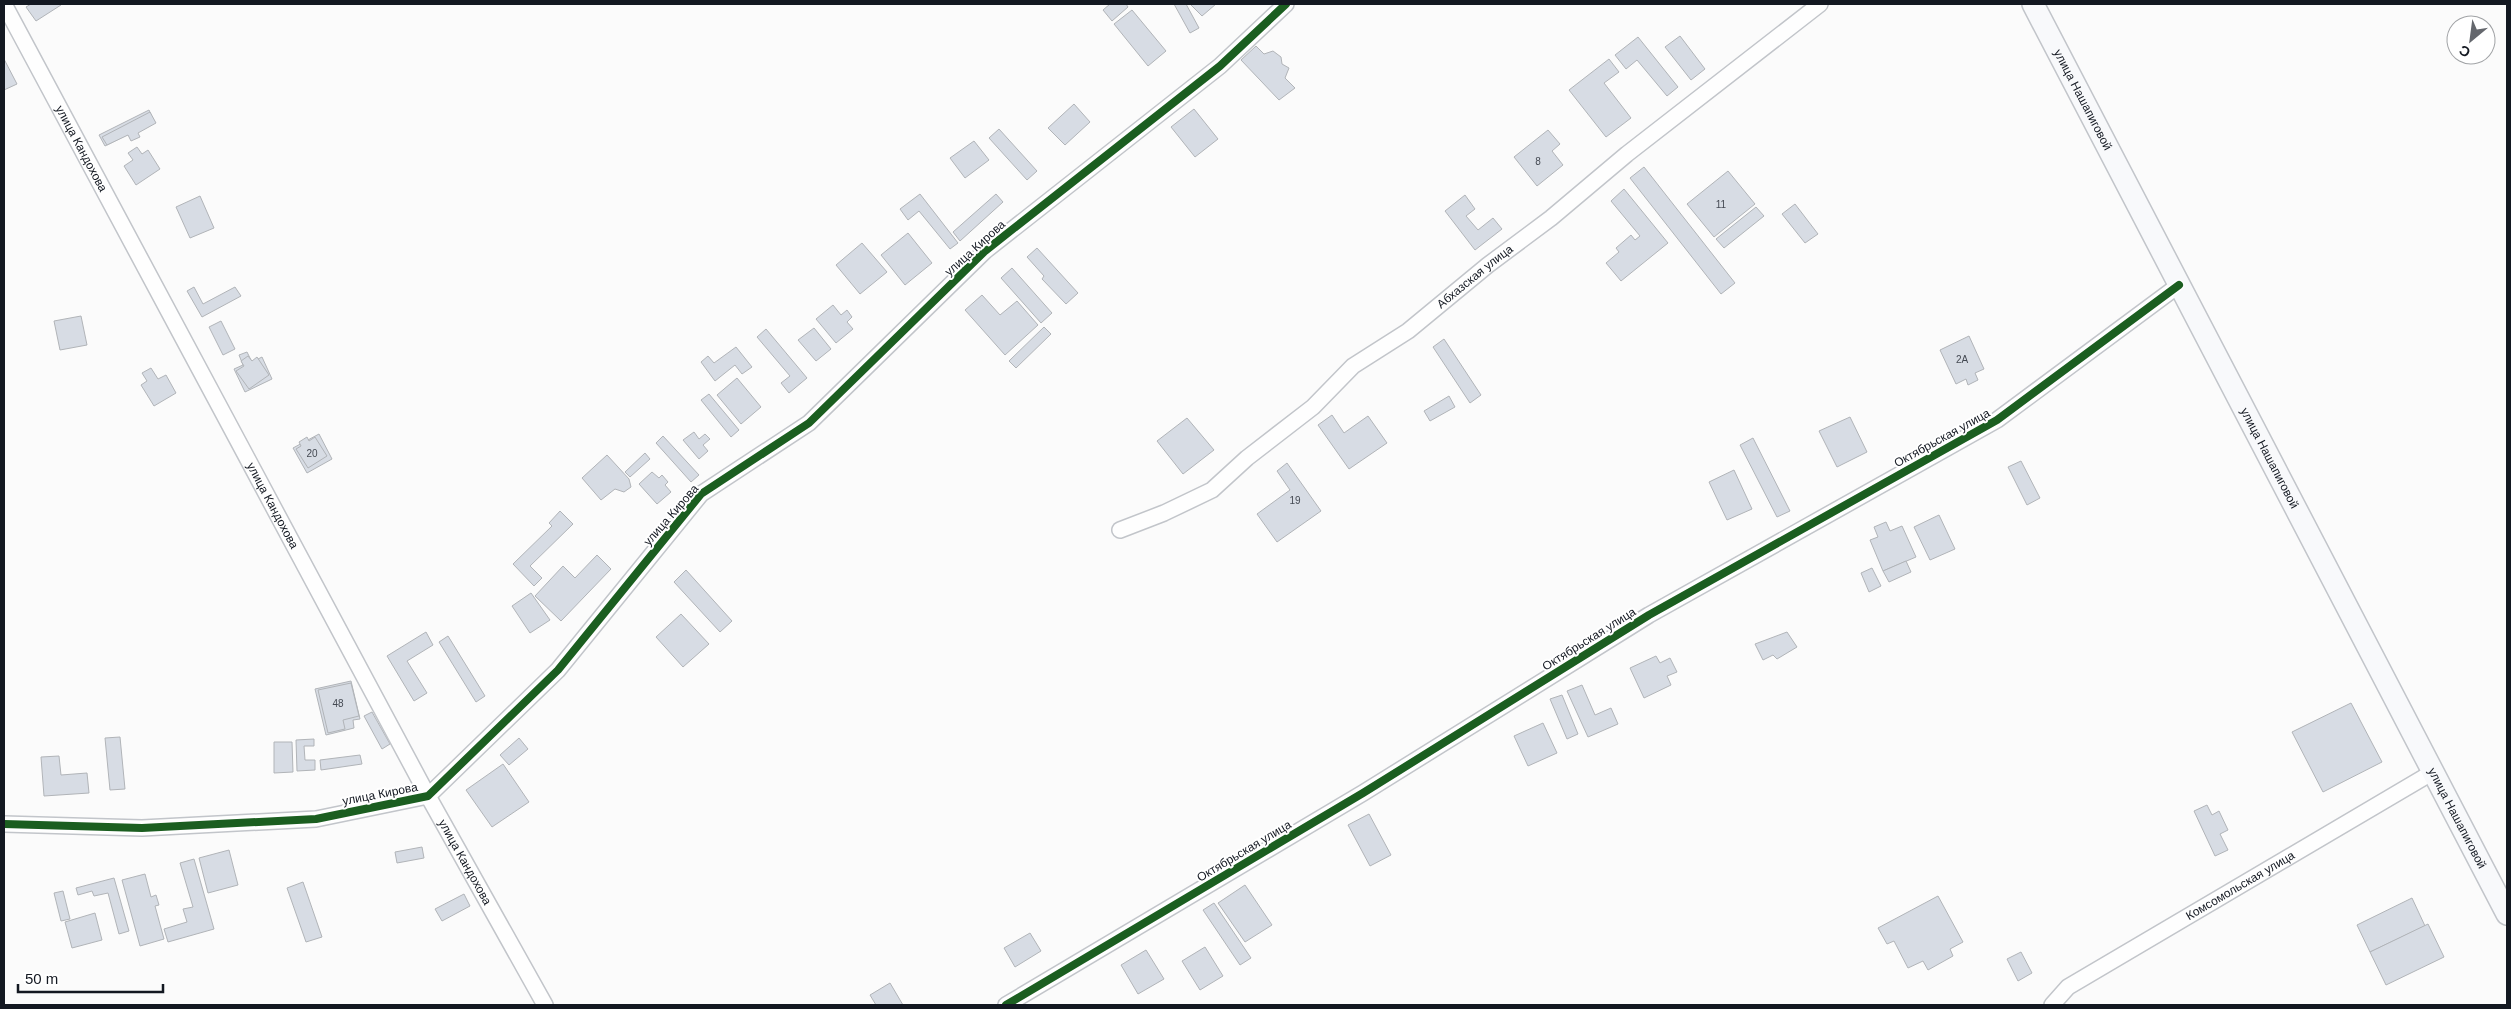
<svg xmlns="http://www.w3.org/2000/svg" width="2511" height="1009" font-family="Helvetica,sans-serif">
	<rect width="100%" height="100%" fill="#fbfbfb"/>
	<g fill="#d7dce4" stroke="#b1b4b8">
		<polygon points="31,4 60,4 61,5 36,21 26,7"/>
		<polygon points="1110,4 1126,4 1128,7 1112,21 1103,10"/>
		<polygon points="1174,4 1186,4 1199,28 1190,33"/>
		<polygon points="1190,4 1216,4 1202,16"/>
		<polygon points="1132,10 1166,51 1148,66 1114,24"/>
		<polygon points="1680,36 1705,69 1691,80 1665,47"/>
		<polygon points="1638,37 1678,87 1667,96 1637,60 1626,69 1615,55"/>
		<polygon points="1256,46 1264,54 1273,51 1281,57 1282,64 1289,68 1285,78 1295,88 1279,100 1241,60"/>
		<polygon points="4,59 17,84 4,90"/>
		<polygon points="1609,59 1619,72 1604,83 1631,118 1606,137 1569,90"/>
		<polygon points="1074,104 1090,122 1065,145 1048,128"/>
		<polygon points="1194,109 1218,139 1195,157 1171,127"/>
		<polygon points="149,110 154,121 105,146 99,135"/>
		<polygon points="150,112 156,123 138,133 140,137 131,141 128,135 107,145 102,137"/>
		<polygon points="999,129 1037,171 1027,180 989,138"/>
		<polygon points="1548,130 1560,144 1552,151 1563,165 1537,186 1514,157"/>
		<polygon points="974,141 989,160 965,178 950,158"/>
		<polygon points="137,147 142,154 148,150 160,169 136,185 124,166 133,160 128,153"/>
		<polygon points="1644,167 1735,283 1721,294 1630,178"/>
		<polygon points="1728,171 1755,204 1714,237 1687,204"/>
		<polygon points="1624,189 1668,243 1621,281 1606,263 1619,252 1616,248 1631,235 1635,240 1640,236 1611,201"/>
		<polygon points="920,194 958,243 950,249 919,211 908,220 900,209"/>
		<polygon points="996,194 1003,202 960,241 953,232"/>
		<polygon points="1465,195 1475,209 1466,216 1478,230 1493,218 1502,229 1475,250 1445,211"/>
		<polygon points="200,196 214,228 190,238 176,207"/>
		<polygon points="1795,204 1818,234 1805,243 1782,214"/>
		<polygon points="1756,207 1764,216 1724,248 1716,239"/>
		<polygon points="908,233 932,263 905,285 881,255"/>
		<polygon points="862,243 887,272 860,294 836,265"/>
		<polygon points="1037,248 1078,293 1066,304 1042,279 1044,276 1027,257"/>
		<polygon points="1012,268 1052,313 1041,323 1001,278"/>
		<polygon points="194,287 203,304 235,287 241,296 202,317 187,291"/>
		<polygon points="982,295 1000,315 1017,301 1038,325 1005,355 965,310"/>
		<polygon points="833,305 841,315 847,310 852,317 847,322 853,329 836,343 816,319"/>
		<polygon points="81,316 87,345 60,350 54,321"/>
		<polygon points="221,321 235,349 223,355 209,327"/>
		<polygon points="1044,327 1051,334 1016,368 1009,361"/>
		<polygon points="814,328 831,349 816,361 798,340"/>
		<polygon points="766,329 807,378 789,393 781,383 790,376 757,337"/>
		<polygon points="1969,336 1984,369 1975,373 1978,380 1968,385 1966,379 1956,384 1940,350"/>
		<polygon points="1444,339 1481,395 1470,403 1433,347"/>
		<polygon points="736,347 752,367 742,374 735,365 715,381 701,362 708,356 714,363"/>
		<polygon points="247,352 252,362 262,357 272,379 245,392 234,369 243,365 239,355"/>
		<polygon points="248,356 252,361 257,357 269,375 249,389 236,371 244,366 241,361"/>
		<polygon points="151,368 158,379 166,375 176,393 154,406 141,385 147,381 142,373"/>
		<polygon points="737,378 761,407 741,424 717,395"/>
		<polygon points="709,394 739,430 731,437 701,400"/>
		<polygon points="1449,396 1455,407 1430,421 1424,411"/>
		<polygon points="1332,415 1344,433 1368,416 1387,443 1349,469 1318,425"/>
		<polygon points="1850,417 1867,452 1837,467 1819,431"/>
		<polygon points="1187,418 1214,450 1183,474 1157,441"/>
		<polygon points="694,432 699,439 705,434 710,439 703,445 708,451 699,459 683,440"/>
		<polygon points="319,434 332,459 307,473 293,448"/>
		<polygon points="663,436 699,475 691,482 656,443"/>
		<polygon points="307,437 309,441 315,437 327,456 308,468 296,449 301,446 299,442"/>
		<polygon points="1753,438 1790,511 1777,517 1740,445"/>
		<polygon points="645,453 650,459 630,477 625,472"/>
		<polygon points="607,455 629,479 631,487 624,492 615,489 601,500 582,478"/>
		<polygon points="2021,461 2040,498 2027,505 2008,467"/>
		<polygon points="1287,463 1321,511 1277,542 1257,514 1290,490 1277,471"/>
		<polygon points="1734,470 1752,509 1727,520 1709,482"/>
		<polygon points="652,472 659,478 662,475 668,482 665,485 671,492 657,504 639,484"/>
		<polygon points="560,511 573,524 530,566 542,578 534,586 513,564 552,526 549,523"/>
		<polygon points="1939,515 1955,549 1930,560 1914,527"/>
		<polygon points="1886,522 1890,531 1902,526 1916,557 1883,571 1870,540 1878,537 1874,527"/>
		<polygon points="597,555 611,569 561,621 535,596 563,566 575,578"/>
		<polygon points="1906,561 1911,572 1889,582 1883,571"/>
		<polygon points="1872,568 1881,586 1869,592 1861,573"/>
		<polygon points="686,570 732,621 720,632 674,582"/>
		<polygon points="531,593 550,620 530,633 512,606"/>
		<polygon points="681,614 709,644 683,667 656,637"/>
		<polygon points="426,632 433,645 407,661 427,693 414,701 387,656"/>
		<polygon points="1787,632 1797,647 1777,659 1773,655 1763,660 1755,644"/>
		<polygon points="448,636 485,696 476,702 439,642"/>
		<polygon points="1656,656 1660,663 1670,658 1677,672 1667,676 1671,685 1644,698 1630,668"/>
		<polygon points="351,681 360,719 353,720 354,728 326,735 315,689"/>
		<polygon points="351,683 359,716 343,720 345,729 328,733 318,690"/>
		<polygon points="1582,685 1595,715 1611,708 1618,724 1588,737 1567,691"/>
		<polygon points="1562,695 1578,734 1567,739 1550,699"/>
		<polygon points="2351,703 2382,762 2323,792 2292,732"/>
		<polygon points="372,712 390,744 382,749 364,716"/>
		<polygon points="1543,723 1557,753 1528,766 1514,736"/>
		<polygon points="120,737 125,789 110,790 105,738"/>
		<polygon points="519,738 528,749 509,765 500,755"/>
		<polygon points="314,739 314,746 304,746 305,760 315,760 315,770 297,771 296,740"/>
		<polygon points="274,742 292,742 293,772 274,773"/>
		<polygon points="360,755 362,764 321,770 320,760"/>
		<polygon points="59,756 61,775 87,773 89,793 44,796 41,757"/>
		<polygon points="503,764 529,802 492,827 466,790"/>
		<polygon points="2207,805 2212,815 2219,811 2228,830 2220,834 2228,850 2215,856 2194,811"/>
		<polygon points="1369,814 1391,855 1370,866 1348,825"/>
		<polygon points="422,847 424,858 397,863 395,852"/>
		<polygon points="229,850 238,885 208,893 199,858"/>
		<polygon points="194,859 214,929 168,942 164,929 187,922 183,909 193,907 180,863"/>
		<polygon points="145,874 151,897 156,895 159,905 155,906 164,939 140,946 122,880"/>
		<polygon points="114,878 129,931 119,934 108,893 94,896 92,891 78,895 76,888"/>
		<polygon points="303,882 322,937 306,942 287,888"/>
		<polygon points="1245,885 1272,925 1245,942 1218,903"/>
		<polygon points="63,891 70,919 61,921 54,893"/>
		<polygon points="464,894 470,906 442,921 435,909"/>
		<polygon points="1938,896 1963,942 1950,949 1953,956 1928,970 1923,961 1908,968 1894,941 1887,944 1878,928"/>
		<polygon points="2412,898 2425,926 2370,952 2357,925"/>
		<polygon points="1214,903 1251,958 1240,965 1203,910"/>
		<polygon points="95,913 102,940 72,948 65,922"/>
		<polygon points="2428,924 2444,957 2386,985 2370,952"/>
		<polygon points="1030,933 1041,951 1015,967 1004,948"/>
		<polygon points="1205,947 1223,976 1200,990 1182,961"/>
		<polygon points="1146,950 1164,979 1138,994 1121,965"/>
		<polygon points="2021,952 2032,973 2018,981 2007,959"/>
		<polygon points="890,983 903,1005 876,1005 870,995"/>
	</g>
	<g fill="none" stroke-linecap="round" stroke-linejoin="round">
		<defs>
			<g id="street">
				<path id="s1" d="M4 4 428 796 545 1005"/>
				<path id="s2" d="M1120 530 1164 513 1212 490 1247 458 1313 407 1353 366 1408 331 1488 265 1551 218 1627 154 1820 4"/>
				<polyline points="4,824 142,828 316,819 428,796 558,670 701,494 809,423 985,251 1220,66 1286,4"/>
				<polyline points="1006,1005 1363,793 1649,615 1997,420 2179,285"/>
				<path id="s3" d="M2052 1005 2068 987 2433 772"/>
			</g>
			<g id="secondary">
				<path id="s4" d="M2033 4 2507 914"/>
			</g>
		</defs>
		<use href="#street" stroke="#c2c5ca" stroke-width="18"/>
		<use href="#secondary" stroke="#c2c5ca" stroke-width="24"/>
		<use href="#street" stroke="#fefefe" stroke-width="15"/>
		<use href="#secondary" stroke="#f8f9fb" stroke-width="21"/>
		<defs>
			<g id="cycleway">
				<polyline points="4,824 142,828 316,819 428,796 558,670 701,494 809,423 985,251 1220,66 1286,4"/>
				<polyline points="1006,1005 1363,793 1649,615 1997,420 2179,285"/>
			</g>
		</defs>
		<use href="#cycleway" stroke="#fff" stroke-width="11"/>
		<use href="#cycleway" stroke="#1b5e20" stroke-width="8"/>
	</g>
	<g text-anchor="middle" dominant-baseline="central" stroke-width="4" stroke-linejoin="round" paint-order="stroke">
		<g font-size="10" fill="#444952">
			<text x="1538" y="161">8</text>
			<text x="1721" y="204">11</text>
			<text x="1962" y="359">2А</text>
			<text x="312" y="453">20</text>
			<text x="1295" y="500">19</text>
			<text x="338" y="703">48</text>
		</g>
		<g font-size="12" fill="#131821" stroke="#fff">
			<text stroke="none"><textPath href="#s4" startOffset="108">улица Нашапиговой</textPath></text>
			<text stroke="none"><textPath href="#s1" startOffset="164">улица Кандохова</textPath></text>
			<text transform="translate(975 248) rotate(-42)">улица Кирова</text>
			<text stroke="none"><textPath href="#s2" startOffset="440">Абхазская улица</textPath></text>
			<text transform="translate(1942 438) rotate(-29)">Октябрьская улица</text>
			<text stroke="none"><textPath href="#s4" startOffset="512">улица Нашапиговой</textPath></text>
			<text stroke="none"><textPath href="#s1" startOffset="569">улица Кандохова</textPath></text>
			<text transform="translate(671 515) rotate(-49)">улица Кирова</text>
			<text transform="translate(1589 639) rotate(-32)">Октябрьская улица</text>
			<text transform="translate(380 794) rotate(-11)">улица Кирова</text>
			<text stroke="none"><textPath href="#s4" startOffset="918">улица Нашапиговой</textPath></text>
			<text transform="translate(1244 851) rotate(-31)">Октябрьская улица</text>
			<text stroke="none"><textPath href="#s1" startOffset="974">улица Кандохова</textPath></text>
			<text stroke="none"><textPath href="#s3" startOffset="224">Комсомольская улица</textPath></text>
		</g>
	</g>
	<rect width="2511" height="1009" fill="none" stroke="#131821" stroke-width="10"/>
	<g transform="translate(2471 40) rotate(209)"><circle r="24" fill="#ffffff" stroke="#a1a3a6"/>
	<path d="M0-4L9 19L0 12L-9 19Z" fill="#64676d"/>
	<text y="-8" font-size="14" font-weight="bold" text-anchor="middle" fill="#131821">С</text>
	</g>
	<path d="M18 984v8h145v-8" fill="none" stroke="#131821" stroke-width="2.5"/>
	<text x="25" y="984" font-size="15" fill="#131821" stroke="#ffffff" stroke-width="4" paint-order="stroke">50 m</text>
</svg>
